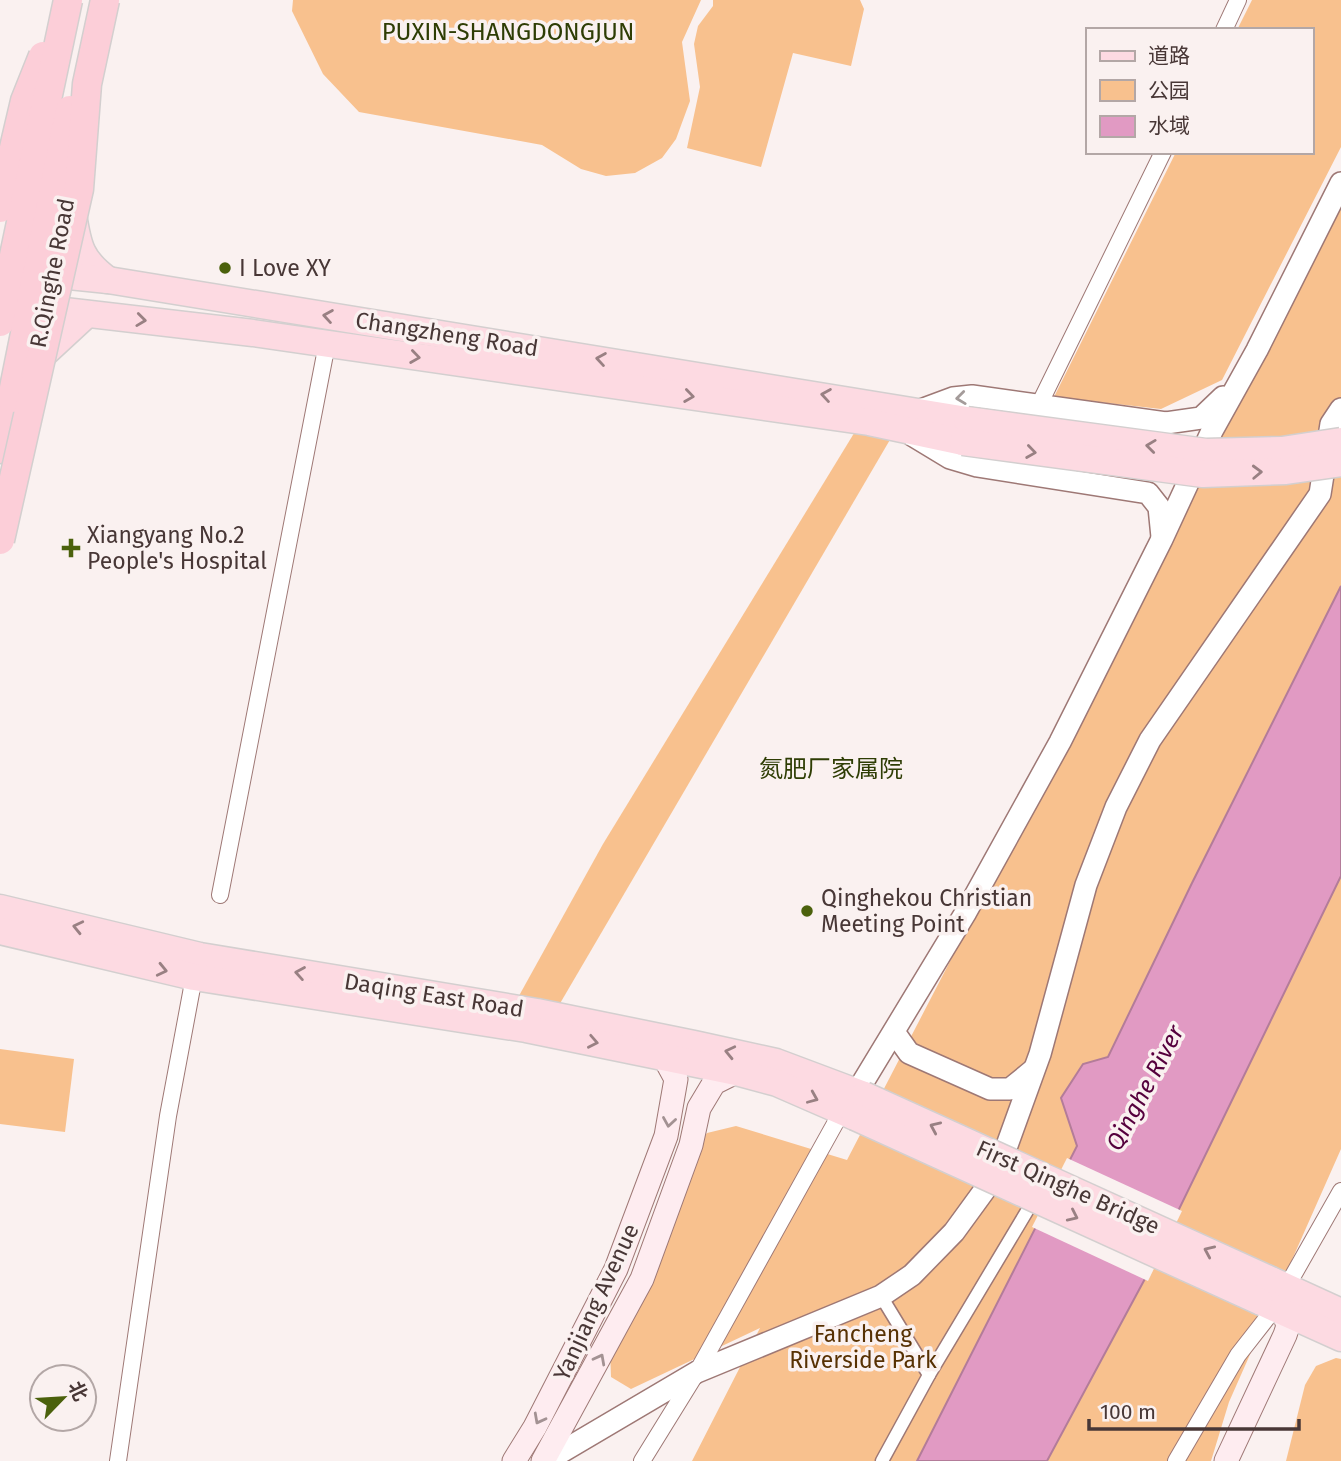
<svg xmlns="http://www.w3.org/2000/svg" width="1341" height="1461" font-family="'Fira Sans','Noto Sans SC',sans-serif">
	<rect width="100%" height="100%" fill="#faf1f0"/>
	<g fill="#f8c18e">
		<polygon points="293,0 701,0 682,42 690,101 676,139 662,158 635,173 606,176 581,169 542,145 359,112 323,74 292,11"/>
		<polygon points="713,0 860,0 864,9 851,66 793,53 761,167 687,148 700,87 694,44 698,26 713,6"/>
		<polygon points="1252,0 1341,0 1341,147 1222,380 1161,409 1054,397 1176,152 1311,152 1311,30 1237,30"/>
		<polygon points="1341,196 1341,586 1192,883 1108,1057 1083,1065 1077,1146 917,1461 692,1461 760,1328 631,1389 611,1377 610,1349 690,1157 707,1133 736,1126 847,1160 1169,539"/>
		<polygon points="856,430 891,438 555,1012 515,1003 603,844"/>
		<polygon points="1341,876 1341,1149 1229,1402 1211,1461 1047,1461 1147,1275"/>
		<polygon points="0,1049 74,1059 65,1132 0,1124"/>
		<polygon points="1336,1358 1341,1359 1341,1461 1286,1461 1305,1385 1316,1366"/>
	</g>
	<polygon fill="#e19ac3" stroke="#b37c99" stroke-width="2" points="1341,586 1341,876 1147,1275 1047,1461 917,1461 1077,1146 1061,1098 1083,1064 1108,1057 1192,883"/>
	<polygon fill="#faf1f0" points="1067,1158 1182,1211 1148,1281 1032,1227"/>
	<g fill="none" stroke-linecap="round" stroke-linejoin="round">
		<defs>
			<g id="pedestrian">
				<polyline points="881,1296 929,1375 882,1461"/>
				<polyline points="929,1375 1036,1196"/>
			</g>
			<g id="minor">
				<polyline points="1224,30 1238,0"/>
				<polyline points="1039,405 1163,152"/>
				<polyline points="220,895 327,344"/>
				<polyline points="118,1461 168,1116 194,977"/>
				<polyline points="642,1461 697,1372 842,1111"/>
				<polyline points="1176,1461 1238,1355 1274,1309 1341,1191"/>
			</g>
			<g id="tertiary">
				<polyline points="918,411 953,398 972,396 1166,423 1201,418 1223,397"/>
				<polyline points="912,435 950,458 977,466 1148,493 1159,507 1162,537"/>
				<polyline points="894,1032 909,1053 990,1089 1010,1089 1032,1071"/>
				<polyline points="857,1092 966,912 1060,742 1162,539 1212,431 1257,350 1341,183"/>
				<polyline points="546,1461 697,1372 881,1296 912,1275 954,1232 997,1173 1040,1054 1086,885 1116,807 1150,740 1320,494 1331,424 1341,409"/>
			</g>
			<g id="secondary">
				<polyline points="514,1461 535,1427 616,1269 666,1136 676,1079 664,1057"/>
				<polyline points="543,1461 642,1279 691,1145 699,1108 714,1083 736,1072"/>
				<polyline points="1226,1461 1285,1335 1288,1326 1284,1313"/>
			</g>
			<g id="primary">
				<path d="M73 214C78 247 81 260 108 280"/>
				<polyline points="40,273 108,280 967,420"/>
				<polyline points="30,307 253,333 869,422 963,442"/>
				<polyline points="35,362 87,314"/>
				<polyline points="0,908 200,956 537,1012 694,1044 776,1062 864,1095"/>
				<polyline points="0,931 194,977 526,1029 736,1072 777,1083 855,1117"/>
				<polyline points="1271,1280 1341,1312"/>
				<polyline points="1259,1301 1341,1338"/>
			</g>
			<polyline id="trunk" points="0,449 12,398"/>
		</defs>
		<use href="#pedestrian" stroke="#9e7875" stroke-width="15"/>
		<use href="#minor" stroke="#9e7875" stroke-width="18"/>
		<use href="#tertiary" stroke="#9e7875" stroke-width="24"/>
		<use href="#secondary" stroke="#9e7875" stroke-width="25"/>
		<use href="#primary" stroke="#d3cfcf" stroke-width="29"/>
		<use href="#trunk" stroke="#d3cfcf" stroke-width="31"/>
		<use href="#pedestrian" stroke="#fff" stroke-width="12"/>
		<use href="#minor" stroke="#fff" stroke-width="16"/>
		<use href="#tertiary" stroke="#fff" stroke-width="21"/>
		<use href="#secondary" stroke="#feecf0" stroke-width="23"/>
		<use href="#primary" stroke="#fddae2" stroke-width="26"/>
		<use href="#trunk" stroke="#fcced8" stroke-width="28"/>
		<defs>
			<g id="primary-bridge">
				<polyline points="967,420 1206,452 1282,450 1341,441"/>
				<polyline points="963,442 1203,474 1286,471 1341,463"/>
				<polyline points="864,1095 1271,1280"/>
				<polyline points="855,1117 1259,1301"/>
			</g>
			<g id="trunk-bridge">
				<polyline points="0,208 25,101 43,56"/>
				<polyline points="0,322 68,0"/>
				<polyline points="12,398 70,110"/>
				<polyline points="0,540 79,189 87,84 105,0"/>
			</g>
		</defs>
		<use href="#primary-bridge" stroke="#d3cfcf" stroke-width="29" stroke-linecap="butt"/>
		<use href="#trunk-bridge" stroke="#d3cfcf" stroke-width="31" stroke-linecap="butt"/>
		<use href="#primary-bridge" stroke="#fddae2" stroke-width="26"/>
		<use href="#trunk-bridge" stroke="#fcced8" stroke-width="28"/>
	</g>
	<defs><path id="oneway-chevron" d="M-2-3.5L2.5 0L-2 3.5" fill="none" stroke-width="1.6" stroke-linecap="round" stroke-linejoin="round" transform="scale(1.75)"/></defs>
	<g stroke="#998083">
		<use href="#oneway-chevron" transform="translate(328 316) rotate(-171)"/>
		<use href="#oneway-chevron" transform="translate(141 320) rotate(7)"/>
		<use href="#oneway-chevron" transform="translate(415 357) rotate(8)"/>
		<use href="#oneway-chevron" transform="translate(601 359) rotate(-171)"/>
		<use href="#oneway-chevron" transform="translate(826 395) rotate(-171)"/>
		<use href="#oneway-chevron" transform="translate(689 396) rotate(8)"/>
		<use href="#oneway-chevron" transform="translate(1151 446) rotate(-173)"/>
		<use href="#oneway-chevron" transform="translate(1031 452) rotate(8)"/>
		<use href="#oneway-chevron" transform="translate(1257 472) rotate(-2)"/>
		<use href="#oneway-chevron" transform="translate(78 927) rotate(-167)"/>
		<use href="#oneway-chevron" transform="translate(162 970) rotate(13)"/>
		<use href="#oneway-chevron" transform="translate(300 973) rotate(-170)"/>
		<use href="#oneway-chevron" transform="translate(593 1042) rotate(11)"/>
		<use href="#oneway-chevron" transform="translate(730 1052) rotate(-167)"/>
		<use href="#oneway-chevron" transform="translate(813 1098) rotate(23)"/>
		<use href="#oneway-chevron" transform="translate(935 1127) rotate(-156)"/>
		<use href="#oneway-chevron" transform="translate(1073 1216) rotate(25)"/>
		<use href="#oneway-chevron" transform="translate(1209 1251) rotate(-156)"/>
	</g>
	<use stroke="#a49b9a" href="#oneway-chevron" transform="translate(961 398) rotate(173)"/>
	<g stroke="#a39293">
		<use href="#oneway-chevron" transform="translate(669 1122) rotate(99)"/>
		<use href="#oneway-chevron" transform="translate(600 1359) rotate(-62)"/>
		<use href="#oneway-chevron" transform="translate(539 1419) rotate(118)"/>
	</g>
	<g fill="#4b610c" stroke="#faf1f0" stroke-width="2.5">
		<circle cx="225" cy="268" r="7"/>
		<path d="M67.5 537.5h7v7h7v7h-7v7h-7v-7h-7v-7h7z"/>
		<circle cx="807" cy="911" r="7"/>
	</g>
	<g text-anchor="middle" dominant-baseline="central" stroke-width="7" stroke-linejoin="round" paint-order="stroke">
		<g font-size="23" fill="#483736" stroke="#faf1f0" text-anchor="start">
			<text x="239" y="268">I Love XY</text>
			<text x="87" y="535">Xiangyang No.2<tspan x="87" dy="26">People's Hospital</tspan></text>
			<text x="821" y="898">Qinghekou Christian<tspan x="821" dy="26">Meeting Point</tspan></text>
		</g>
		<g font-size="23" fill="#483736" stroke="#faf1f0">
			<text transform="translate(52 273) rotate(-79)">R.Qinghe Road</text>
			<text transform="translate(447 334) rotate(9)">Changzheng Road</text>
			<text transform="translate(434 995) rotate(9)">Daqing East Road</text>
			<text transform="translate(1068 1187) rotate(24)">First Qinghe Bridge</text>
			<text transform="translate(596 1302) rotate(-65)">Yanjiang Avenue</text>
		</g>
		<g font-size="23" fill="#573103" stroke="#faf1f0">
			<text x="863" y="1334">Fancheng<tspan x="863" dy="26">Riverside Park</tspan></text>
		</g>
		<g font-size="24" fill="#2e3d04" stroke="#faf1f0">
			<text x="508" y="32">PUXIN-SHANGDONGJUN</text>
			<text x="831" y="769">氮肥厂家属院</text>
		</g>
		<g font-size="24" font-style="italic" fill="#55003d" stroke="#faf1f0">
			<text transform="translate(1145 1088) rotate(-62)">Qinghe River</text>
		</g>
	</g>
	<rect x="1086" y="28" width="228" height="126" fill="#faf1f0" stroke="#b3a7a6" stroke-width="2"/>
	<rect x="1100" y="51" width="35" height="10" fill="#fddae2" stroke="#b3a7a6" stroke-width="2"/>
	<text x="1148" y="63" font-size="21" fill="#483736">道路</text>
	<rect x="1100" y="80" width="35" height="21" fill="#f8c18e" stroke="#b3a7a6" stroke-width="2"/>
	<text x="1148" y="98" font-size="21" fill="#483736">公园</text>
	<rect x="1100" y="116" width="35" height="21" fill="#e19ac3" stroke="#b3a7a6" stroke-width="2"/>
	<text x="1148" y="133" font-size="21" fill="#483736">水域</text>
	<g transform="translate(63 1398) rotate(65)"><circle r="33" fill="#faf1f0" stroke="#b3a7a6" stroke-width="2"/>
	<path d="M0-5L12 26L0 18L-12 26Z" fill="#4b610c"/>
	<text y="-10" font-size="19" font-weight="bold" text-anchor="middle" fill="#483736">北</text>
	</g>
	<path d="M1089 1419v10h210v-10" fill="none" stroke="#483736" stroke-width="3.5"/>
	<text x="1100" y="1419" font-size="21" fill="#483736" stroke="#faf1f0" stroke-width="5" paint-order="stroke">100 m</text>
</svg>
